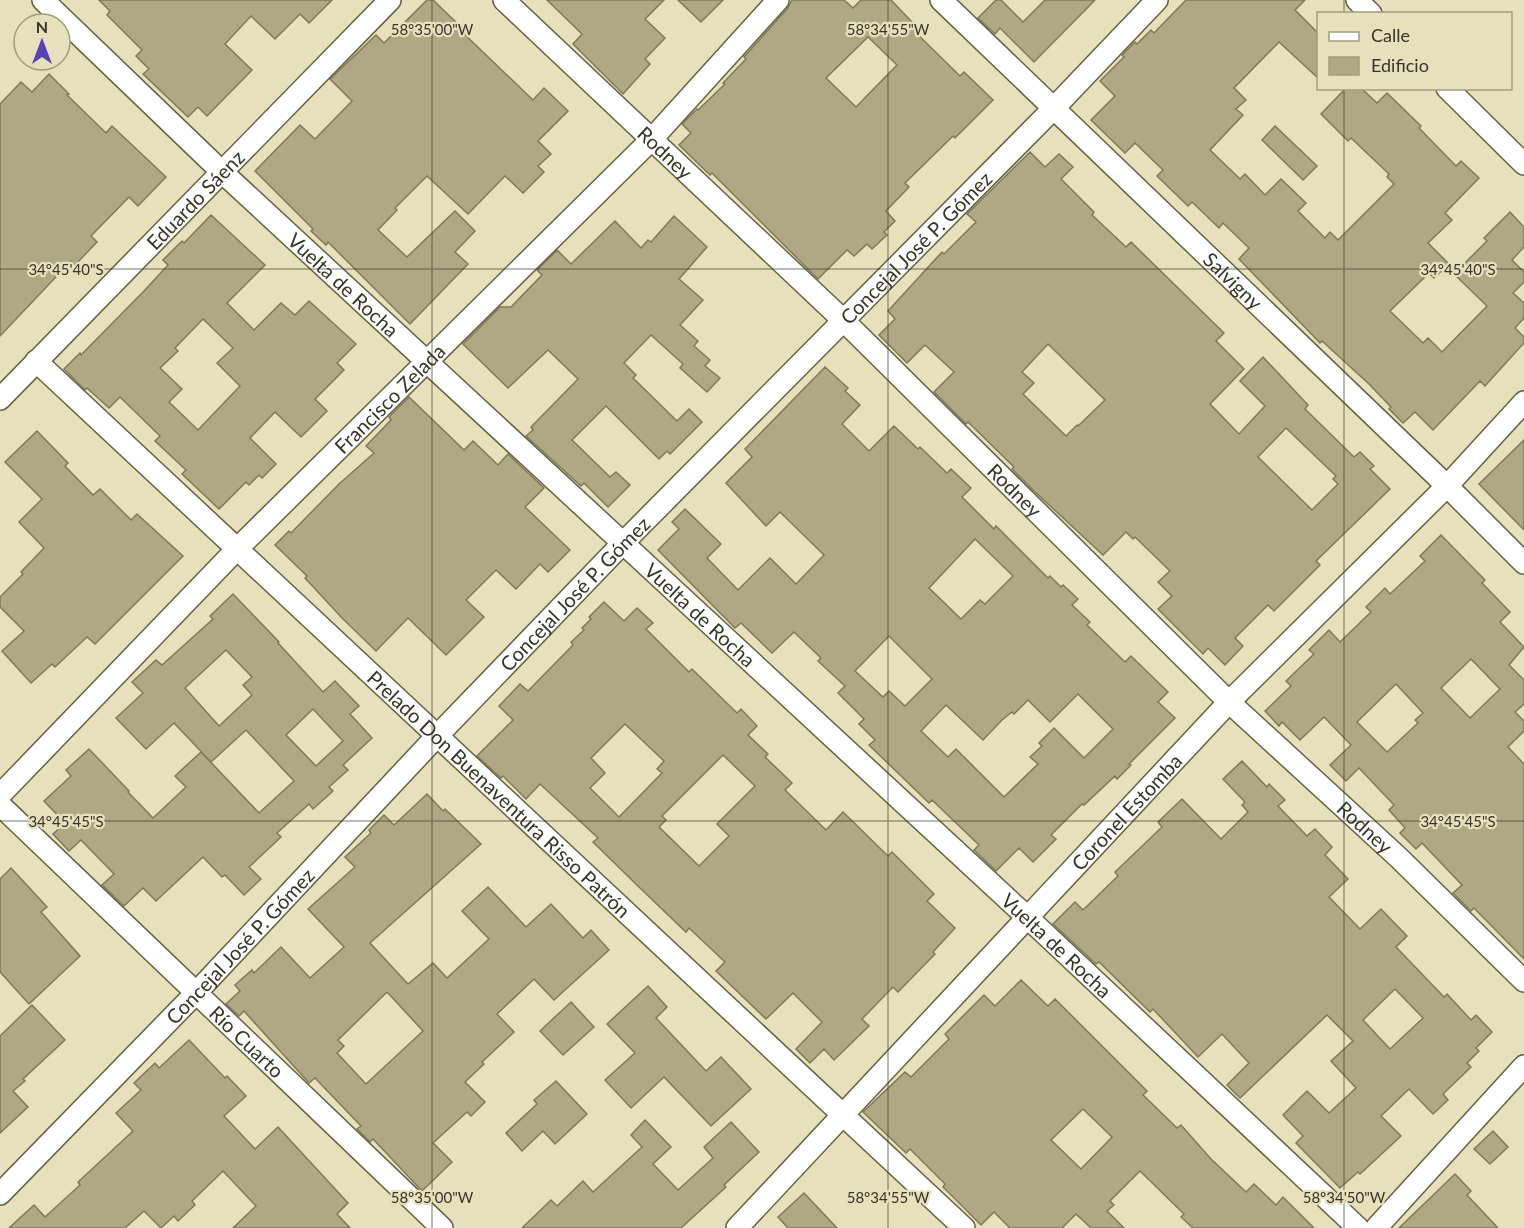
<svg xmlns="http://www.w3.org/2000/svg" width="1524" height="1228" font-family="Lato,sans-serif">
	<rect width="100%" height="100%" fill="#e6e0bc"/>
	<g fill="#aea885" stroke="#7f7958" stroke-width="1.5" fill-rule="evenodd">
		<polygon points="99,0 332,0 309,23 300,14 275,39 251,16 225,44 252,70 207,116 198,107 188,117 143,74 149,69 136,56 142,50 107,15 110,11"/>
		<polygon points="427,0 433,0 460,26 458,28 533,100 544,88 568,111 538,141 551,154 538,166 544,172 523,193 505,176 468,214 427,176 395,208 397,210 378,230 407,257 455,211 475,231 455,252 468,264 410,324 328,242 326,245 311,231 313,229 255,171 300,125 315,139 352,101 330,79 376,35 384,43"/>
		<polygon points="547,0 664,0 645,19 665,38 645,59 650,64 623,94 573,44 582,34"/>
		<polygon points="678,0 723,0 701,22"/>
		<path d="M792 0H844L853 8 861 0H891L912 22 909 26 960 76 964 72 993 100 955 138 953 136 905 183 909 187 886 211 895 221 884 232 887 235 872 249 867 244 854 256 847 250 818 279 712 173 710 175 679 145 691 133 682 124 697 109 698 110 725 84 723 83 746 59 744 57 787 9ZM868 37 897 65 856 107 826 78Z"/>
		<polygon points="996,0 1001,0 1023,22 1045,0 1095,0 1034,62 1000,28 995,34 978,18"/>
		<polygon points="1186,0 1305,0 1295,10 1318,33 1318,78 1279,42 1234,88 1246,100 1236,109 1243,115 1210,150 1240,179 1245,174 1265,195 1281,179 1306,203 1298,211 1325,238 1330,232 1338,240 1394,184 1387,177 1389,174 1351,138 1348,141 1321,114 1346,88 1361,88 1377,103 1387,93 1421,126 1419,128 1456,166 1461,161 1479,178 1445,213 1452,220 1428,243 1449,264 1434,278 1429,273 1390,311 1423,343 1428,338 1442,352 1487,306 1454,274 1487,241 1484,238 1510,212 1524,227 1524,247 1512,260 1524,272 1524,282 1513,293 1524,303 1524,318 1515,328 1524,337 1524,343 1485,386 1480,381 1433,430 1415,412 1403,423 1389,409 1391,407 1369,384 1322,341 1320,343 1239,259 1249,248 1223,223 1219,228 1192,202 1188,206 1157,176 1163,170 1135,143 1125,153 1091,120 1115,96 1100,81 1124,57 1122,55 1135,42 1137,44 1151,30 1154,33"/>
		<polygon points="49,74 69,94 67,95 106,133 112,126 166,177 138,206 129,197 91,236 97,242 75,265 71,261 0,336 0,104 21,82 32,92"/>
		<polygon points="1275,126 1317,166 1303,180 1262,140"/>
		<path d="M1030 152 1045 167 1059 154 1073 167 1061 179 1094 212 1092 215 1126 247 1131 242 1224 333 1216 341 1244 369 1210 404 1239 434 1265 406 1240 381 1263 357 1308 405 1305 409 1354 457 1360 452 1374 466 1370 469 1390 489 1316 561 1320 565 1274 611 1268 605 1235 638 1243 646 1225 665 1208 648 1203 654 1158 609 1172 596 1158 582 1170 571 1135 537 1133 539 1126 532 1103 555 1033 490 1012 469 1014 467 968 422 966 424 934 392 954 372 925 345 907 363 879 335 895 319 888 311 942 252 944 254 976 222 967 214ZM1048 344 1105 400 1078 426 1077 425 1066 436 1023 394 1034 383 1022 372ZM1286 428 1336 476 1333 479 1338 484 1312 510 1258 457Z"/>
		<path d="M211 215 265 265 227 303 254 330 281 303 295 315 309 301 356 344 337 363 344 370 315 399 327 411 301 437 275 412 250 438 276 464 262 478 259 475 249 485 246 482 219 509 182 474 186 470 155 441 160 436 120 397 109 408 87 388 85 390 64 369 80 353 81 355 144 291 168 265 163 260 182 241 184 243ZM203 319 233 348 217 363 240 386 198 430 169 402 182 389 160 368 178 351 175 348Z"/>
		<polygon points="674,216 707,247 679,279 703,300 680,325 698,341 694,346 710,360 705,366 720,378 707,392 680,368 683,364 651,335 624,363 636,375 633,378 677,421 689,409 702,422 670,454 667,451 659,459 606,406 572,440 610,477 616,472 630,485 608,507 584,483 581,486 526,436 533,430 531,427 578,379 548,350 508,388 463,344 500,307 511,307 542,275 537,270 557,250 571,264 615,221 641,248 648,240 651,242"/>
		<path d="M825 367 848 388 845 391 860 405 842 424 869 451 894 426 918 449 920 447 947 473 951 469 971 488 962 497 994 529 996 526 1048 578 1050 576 1061 587 1063 585 1078 599 1072 605 1090 622 1087 625 1125 662 1131 656 1168 692 1158 702 1175 718 1129 764 1131 765 1117 779 1115 776 1084 805 1082 804 1051 835 1056 839 1033 862 1019 848 996 871 974 850 979 845 932 800 929 803 869 745 875 740 859 724 864 719 838 693 845 686 818 661 821 658 794 632 772 653 741 623 735 628 658 550 679 529 672 522 685 509 721 544 707 558 738 590 770 558 796 584 824 555 780 512 766 526 726 483 752 457 745 449ZM975 539 1013 576 985 604 980 600 961 619 929 588ZM889 636 932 679 905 706 889 691 883 697 855 671ZM1078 694 1113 729 1084 758 1054 728 1039 743 1042 746 1030 757 1038 764 1004 797 956 749 948 757 921 731 946 705 983 740 1002 720 1012 712 1014 714 1028 700 1050 722Z"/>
		<polygon points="409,397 464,450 473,441 498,465 508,454 544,488 525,507 570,550 548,572 540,564 516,589 496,570 466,600 484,617 446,655 408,618 376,651 342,618 305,578 307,576 275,545 289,531 291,533 339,484 374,453 366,446 391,420 389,417"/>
		<polygon points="37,431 68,463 65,466 93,495 100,489 131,520 137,514 183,556 95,644 87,637 55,667 52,664 31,683 2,651 24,631 0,607 0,597 23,574 21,572 44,548 19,522 42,499 5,462"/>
		<polygon points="1524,440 1524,530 1479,484"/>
		<path d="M1441 535 1485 580 1482 583 1510 612 1500 622 1524 647 1509 665 1524 680V704L1515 712 1524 721V731L1508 747 1524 764V959L1474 908 1471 911 1453 893 1462 885 1422 843 1416 849 1400 833 1405 828 1389 810 1394 805 1359 768 1346 781 1330 765 1351 745 1324 717 1300 740 1282 722 1279 726 1265 711 1291 686 1286 681 1314 654 1309 650 1329 630 1340 642 1371 612 1366 607 1385 588 1390 594 1425 561 1420 556ZM1471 659 1500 689 1470 718 1441 688ZM1396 684 1423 713 1415 720 1418 723 1387 752 1357 722Z"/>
		<path d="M233 594 279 642 278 643 323 692 335 681 359 706 350 714 372 738 343 765 348 770 329 787 333 791 313 809 309 804 277 833 281 837 249 867 261 879 244 895 225 875 222 877 203 857 156 901 143 888 124 906 102 885 114 874 81 840 69 851 53 834 65 823 44 801 71 776 66 770 89 749 129 791 128 792 153 818 186 787 175 776 201 752 259 813 294 781 246 730 211 762 174 723 146 749 116 718 143 693 132 682 156 660 162 665 213 619 210 616ZM226 650 252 677 243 685 252 695 219 726 185 688ZM313 709 343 741 316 766 286 735Z"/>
		<path d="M604 602 624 621 637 608 653 623 646 629 689 672 692 669 737 713 741 709 757 726 748 735 768 754 765 757 792 783 785 790 826 830 843 812 888 856 892 852 934 894 927 901 955 928 933 952 935 954 898 992 893 987 862 1019 869 1026 834 1060 824 1049 810 1063 796 1049 822 1022 793 993 766 1019 716 971 725 962 689 928 686 932 640 888 593 842 598 838 540 784 526 799 503 776 501 778 477 756 513 720 499 706 520 684 528 691 573 645 571 642 584 630 582 628 591 619 589 617ZM625 724 664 761 657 769 662 773 619 817 590 788 605 773 591 758ZM723 755 755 786 717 824 729 836 699 866 659 827 666 820 662 816Z"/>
		<path d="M1242 761 1267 787 1269 784 1285 800 1278 806 1307 836 1315 829 1332 847 1325 855 1348 879 1329 897 1360 929 1381 909 1407 936 1396 947 1444 997 1447 994 1471 1020 1476 1015 1492 1032 1476 1048 1479 1051 1467 1063 1471 1067 1443 1094 1448 1100 1433 1114 1409 1089 1381 1116 1401 1136 1360 1174 1358 1172 1340 1188 1296 1143 1303 1136 1283 1115 1307 1091 1329 1113 1356 1088 1331 1061 1353 1041 1327 1015 1240 1098 1227 1085 1249 1063 1222 1034 1198 1057 1153 1009 1150 1012 1099 962 1096 964 1053 924 1075 902 1083 910 1118 876 1115 872 1162 827 1158 822 1182 799 1221 839 1248 812 1242 805 1245 802 1223 779ZM1395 989 1423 1018 1390 1049 1363 1020Z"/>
		<path d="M427 794 443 811 445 809 481 844 370 943 408 984 433 963 447 978 489 939 462 911 488 887 526 927 551 904 583 938 591 930 609 950 554 1000 534 979 497 1014 514 1032 482 1062 484 1064 465 1082 485 1102 471 1116 467 1112 433 1143 452 1162 422 1191 373 1139 370 1142 357 1129 361 1126 315 1078 309 1083 244 1011 239 1016 226 1004 240 991 235 985 252 970 254 973 281 947 310 978 344 947 308 909 355 867 345 857 371 833 369 830 384 815 394 825ZM386 993H388L423 1031 366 1084 337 1053 344 1046 338 1040Z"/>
		<polygon points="11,868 47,907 41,912 80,956 29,1004 0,972 0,879"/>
		<path d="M1021 980 1048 1006 1055 999 1147 1091 1143 1095 1177 1128 1181 1125 1211 1159 1246 1192 1254 1184 1276 1205 1283 1197 1314 1228H1193L1181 1217 1184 1214 1140 1171 1110 1201 1114 1205 1107 1211 1124 1228H1091L1076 1214 1062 1228H1010L994 1212 981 1225 943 1187 945 1184 910 1149 906 1153 863 1112 905 1072 911 1077 949 1039 945 1034 984 995 995 1006ZM1083 1109 1112 1137 1081 1169 1051 1140Z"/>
		<polygon points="648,986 667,1007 656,1018 706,1071 721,1057 751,1089 711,1126 664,1077 631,1108 605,1080 635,1053 607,1024"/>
		<polygon points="571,1002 594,1027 563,1055 540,1031"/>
		<polygon points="32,1005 65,1040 23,1079 25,1081 13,1091 28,1107 0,1133 0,1036"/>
		<polygon points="189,1040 225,1078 227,1076 246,1096 224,1116 255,1149 278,1127 348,1203 337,1214 350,1228 233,1228 256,1206 223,1171 192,1201 195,1205 178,1221 174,1216 161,1228 144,1211 125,1228 9,1228 34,1205 45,1217 80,1185 78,1182 133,1131 116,1113 141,1090 134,1083 155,1063 159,1068"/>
		<polygon points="556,1081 587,1114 555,1144 543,1131 522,1151 506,1133 537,1104 534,1100"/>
		<polygon points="645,1120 671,1147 653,1164 678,1190 713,1158 704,1147 731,1122 759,1152 724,1185 726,1187 681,1228 522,1228 551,1200 557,1206 583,1181 593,1192 642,1147 631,1135"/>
		<polygon points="1493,1131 1508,1147 1490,1164 1474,1149"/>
		<polygon points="1455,1174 1471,1191 1467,1195 1498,1228 1399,1228"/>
		<polygon points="804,1193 837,1228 788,1228 778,1217"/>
	</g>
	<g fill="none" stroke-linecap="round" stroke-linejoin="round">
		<defs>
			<g id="street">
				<path id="s1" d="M43 0 222 172 1027 917 1358 1228"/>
				<path id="s2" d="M504 0 843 320 1229 702 1398 857 1524 981"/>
				<path id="s3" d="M941 0 1447 486 1524 563"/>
				<polyline points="1357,0 1371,14"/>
				<polyline points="1447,88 1524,164"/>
				<path id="s4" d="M36 361 964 1228"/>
				<path id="s5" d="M0 399 390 0"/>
				<path id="s6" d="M0 795 237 549 651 140 778 0"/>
				<path id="s7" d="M0 805 442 1228"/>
				<path id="s8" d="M0 1194 195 994 437 736 624 542 1053 109 1157 0"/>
				<path id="s9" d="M737 1228 1229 702 1447 486 1524 402"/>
				<polyline points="1376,1228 1524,1066"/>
			</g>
		</defs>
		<use href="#street" stroke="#686242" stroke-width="24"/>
		<use href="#street" stroke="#fff" stroke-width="21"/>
	</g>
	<path fill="none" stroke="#373526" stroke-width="1.5" stroke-opacity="0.45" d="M432 0V1228M888 0V1228M1344 0V14M1344 88V1228M0 269H1524M0 821H1524"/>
	<g text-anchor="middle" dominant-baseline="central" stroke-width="4.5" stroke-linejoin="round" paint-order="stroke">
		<g font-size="20" fill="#373526" stroke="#e6e0bc">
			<text stroke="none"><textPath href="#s2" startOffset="222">Rodney</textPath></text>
			<text stroke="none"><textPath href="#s5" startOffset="279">Eduardo Sáenz</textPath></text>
			<text stroke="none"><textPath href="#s8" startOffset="1317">Concejal José P. Gómez</textPath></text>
			<text stroke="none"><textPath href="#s3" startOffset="405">Salvigny</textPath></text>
			<text stroke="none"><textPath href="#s1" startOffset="414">Vuelta de Rocha</textPath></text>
			<text stroke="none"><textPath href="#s6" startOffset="556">Francisco Zelada</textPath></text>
			<text stroke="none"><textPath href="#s2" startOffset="708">Rodney</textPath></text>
			<text stroke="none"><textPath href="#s8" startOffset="831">Concejal José P. Gómez</textPath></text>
			<text stroke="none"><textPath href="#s1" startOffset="900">Vuelta de Rocha</textPath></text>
			<text stroke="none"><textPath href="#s4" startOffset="634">Prelado Don Buenaventura Risso Patrón</textPath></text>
			<text stroke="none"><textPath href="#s9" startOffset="570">Coronel Estomba</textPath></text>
			<text stroke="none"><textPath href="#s2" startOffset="1194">Rodney</textPath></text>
			<text stroke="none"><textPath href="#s8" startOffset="345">Concejal José P. Gómez</textPath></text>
			<text stroke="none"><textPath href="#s1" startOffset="1386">Vuelta de Rocha</textPath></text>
			<text stroke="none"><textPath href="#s7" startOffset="342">Río Cuarto</textPath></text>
		</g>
	</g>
	<g font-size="15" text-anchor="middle" fill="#373526" stroke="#e6e0bc" stroke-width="4.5" stroke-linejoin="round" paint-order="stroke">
		<text x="432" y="35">58°35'00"W</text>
		<text x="888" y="35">58°34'55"W</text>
		<text x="66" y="275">34°45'40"S</text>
		<text x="1458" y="275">34°45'40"S</text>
		<text x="66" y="827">34°45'45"S</text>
		<text x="1458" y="827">34°45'45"S</text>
		<text x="432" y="1203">58°35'00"W</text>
		<text x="888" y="1203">58°34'55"W</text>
		<text x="1344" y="1203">58°34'50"W</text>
	</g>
	<rect x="1317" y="12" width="195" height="78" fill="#e6e0bc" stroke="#a09c80" stroke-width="1.5"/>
	<rect x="1329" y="32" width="30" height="9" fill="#ffffff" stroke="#a09c80" stroke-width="1.5"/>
	<text x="1371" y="42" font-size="18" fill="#373526">Calle</text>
	<rect x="1329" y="57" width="30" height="18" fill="#aea885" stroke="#a09c80" stroke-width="1.5"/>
	<text x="1371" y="72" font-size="18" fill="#373526">Edificio</text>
	<g transform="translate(42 42)"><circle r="28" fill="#e6e0bc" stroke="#a09c80" stroke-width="1.5"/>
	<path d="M0-4.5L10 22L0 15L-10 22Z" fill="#5740b8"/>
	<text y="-9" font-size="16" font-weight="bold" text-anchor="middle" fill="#373526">N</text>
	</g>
</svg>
